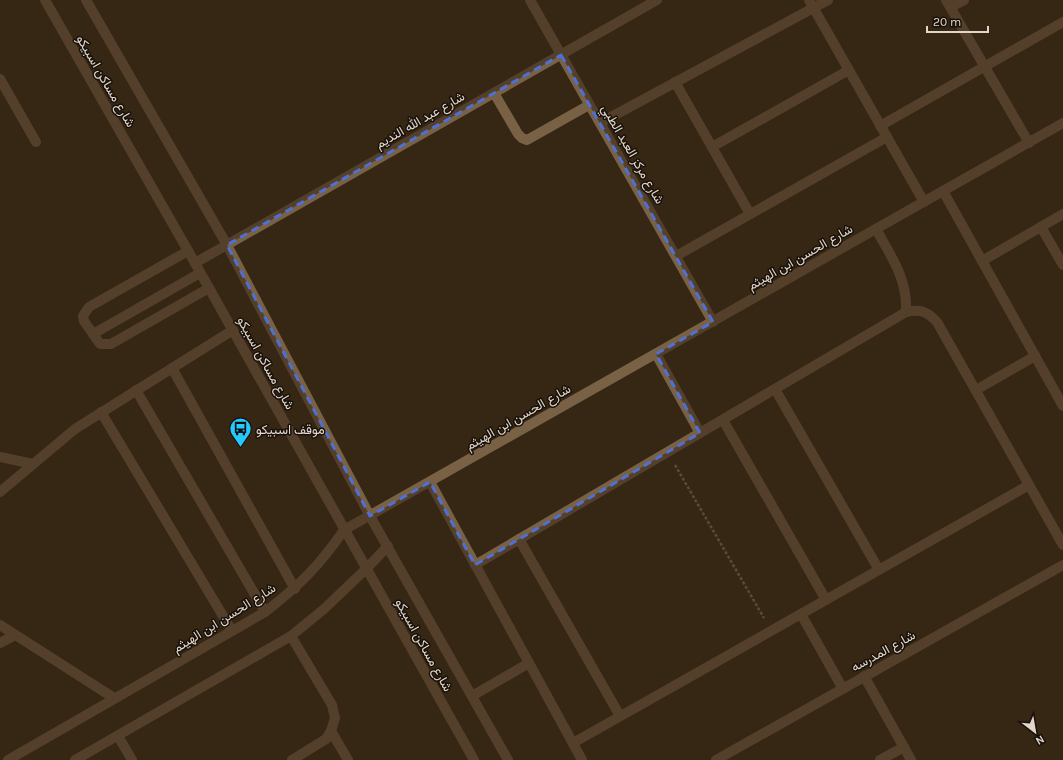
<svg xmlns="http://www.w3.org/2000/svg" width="1063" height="760" font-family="Karla,Vazirmatn,sans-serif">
	<rect width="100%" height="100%" fill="#362614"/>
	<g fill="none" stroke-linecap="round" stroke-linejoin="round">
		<polyline stroke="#847667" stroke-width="2.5" stroke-dasharray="3 2" stroke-linecap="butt" points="675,465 764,618"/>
		<g stroke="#796146" stroke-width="10">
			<polyline points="45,0 195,263 474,760"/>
			<polyline points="86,0 227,245 370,516 508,760"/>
			<polyline points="530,0 713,322"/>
			<polyline points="809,0 924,202"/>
			<polyline points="946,0 1029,143"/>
			<polyline points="951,7 964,0"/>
			<polyline points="0,79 36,142"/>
			<polyline points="675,82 750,214"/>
			<polyline points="494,93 518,134 522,138 527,140 589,105"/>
			<polyline points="600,123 828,0"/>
			<polyline points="880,126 1063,22"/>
			<polyline points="712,147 849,70"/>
			<polyline points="943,191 1063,406"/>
			<polyline points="1041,227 1063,265"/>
			<path d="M876 229C891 256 908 280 906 312"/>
			<polyline points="188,251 89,307 83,316 84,321 100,344 111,344 209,288"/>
			<polyline points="676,256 887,137"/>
			<polyline points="982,261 1063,214"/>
			<polyline points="195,263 657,0"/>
			<polyline points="93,334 200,273"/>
			<polyline points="656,354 700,433"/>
			<polyline points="172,368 295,589"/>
			<polyline points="775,389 879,570"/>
			<polyline points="136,390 265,612"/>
			<polyline points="976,390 1035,356"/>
			<polyline points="101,412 232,631"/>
			<polyline points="723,420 826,600"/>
			<polyline points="0,457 33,464"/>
			<polyline points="430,482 582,760"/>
			<polyline points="0,492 75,429 233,330"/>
			<polyline points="519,539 620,716"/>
			<path d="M475 565 906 312C920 309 927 311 937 322L1063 545"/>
			<polyline points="801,614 843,689"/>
			<polyline points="0,625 114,698"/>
			<polyline points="291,636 332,705 335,718 331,731 326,739 292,760"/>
			<polyline points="0,643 15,635"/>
			<polyline points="864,676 911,760"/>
			<polyline points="472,696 529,663"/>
			<polyline points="331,731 348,760"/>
			<polyline points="118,736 132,760"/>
			<polyline points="573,743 1029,485"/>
			<path d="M8 760 265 612C300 585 319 566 344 530L1063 123"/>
			<polyline points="75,760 291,636 324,609 366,569 388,546"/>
			<polyline points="716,760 1063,565"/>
			<polyline points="880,760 904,747"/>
		</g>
	</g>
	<path d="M0 0H1063V760H0ZM561 55 713 322 656 354 700 433 475 565 430 482 370 516 227 245Z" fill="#362614" fill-opacity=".55" fill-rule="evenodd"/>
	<path fill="none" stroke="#4e70d5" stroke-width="3" stroke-dasharray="8 5" stroke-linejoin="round" d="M561 55 713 322 656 354 700 433 475 565 430 482 370 516 227 245Z"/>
	<defs>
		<symbol id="bus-pin" viewBox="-11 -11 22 30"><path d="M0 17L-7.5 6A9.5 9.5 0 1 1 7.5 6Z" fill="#26c9fe" stroke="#181109"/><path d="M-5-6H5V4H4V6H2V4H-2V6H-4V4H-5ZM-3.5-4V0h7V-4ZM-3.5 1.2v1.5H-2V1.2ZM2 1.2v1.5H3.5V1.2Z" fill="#111"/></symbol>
	</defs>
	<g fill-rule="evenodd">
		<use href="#bus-pin" x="228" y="416" width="25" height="34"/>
	</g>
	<g text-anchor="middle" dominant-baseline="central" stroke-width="3" stroke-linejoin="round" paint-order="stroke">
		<g font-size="13" fill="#e1d6cb" stroke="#181109">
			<text transform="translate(106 81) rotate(60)">شارع مساكن اسبيكو</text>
			<text transform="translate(420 120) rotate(-30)">شارع عبد الله النديم</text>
			<text transform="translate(633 154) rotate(60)">شارع مركز العبد الطبي</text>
			<text transform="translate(800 257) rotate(-30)">شارع الحسن ابن الهيثم</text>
			<text transform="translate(266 363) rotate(61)">شارع مساكن اسبيكو</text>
			<text transform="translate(518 417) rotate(-30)">شارع الحسن ابن الهيثم</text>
			<text transform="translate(224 618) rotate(-32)">شارع الحسن ابن الهيثم</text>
			<text transform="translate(424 645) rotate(61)">شارع مساكن اسبيكو</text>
			<text transform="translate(883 651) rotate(-29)">شارع المدرسه</text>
		</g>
		<g font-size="13" fill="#e1d6cb" stroke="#181109" text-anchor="start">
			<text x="256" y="429">موقف اسبيكو</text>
		</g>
	</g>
	<g transform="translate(1035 732) rotate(149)" stroke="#181109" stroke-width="3" paint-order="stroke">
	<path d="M0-3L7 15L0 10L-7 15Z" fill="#e1d6cb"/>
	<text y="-6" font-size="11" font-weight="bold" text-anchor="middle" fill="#e1d6cb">N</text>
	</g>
	<path d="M927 26v6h61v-6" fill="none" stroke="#e1d6cb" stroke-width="2"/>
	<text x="933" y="26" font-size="12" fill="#e1d6cb" stroke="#181109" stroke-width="3" paint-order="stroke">20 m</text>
</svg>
